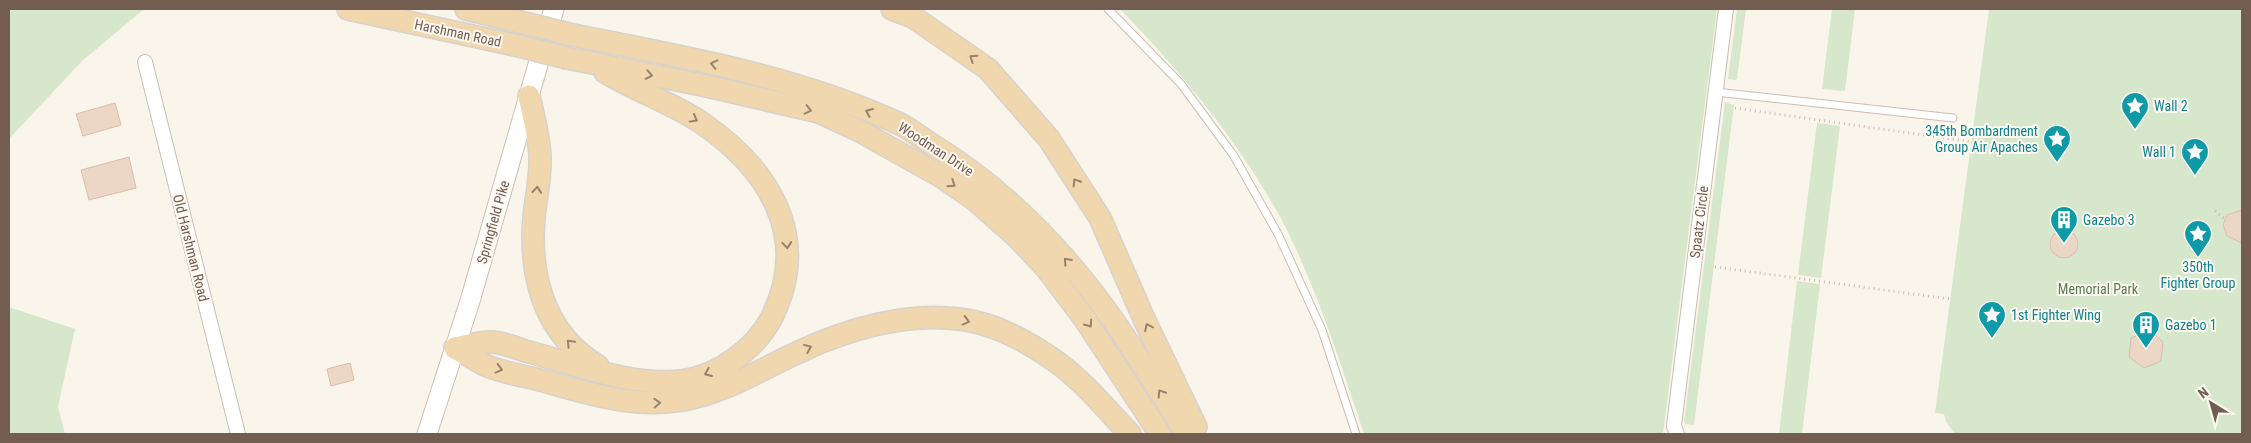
<svg xmlns="http://www.w3.org/2000/svg" width="2251" height="443" font-family="'Roboto Condensed',sans-serif">
	<rect width="100%" height="100%" fill="#faf5eb"/>
	<g fill="#d6e7cb">
		<polygon points="9,9 144,9 82,61 9,139"/>
		<path d="M1120 9H1717L1663 434H1364C1339 360 1316 284 1279 215 1236 138 1181 72 1120 9Z"/>
		<polygon points="1737,9 1746,9 1737,79 1735,80 1728,79"/>
		<polygon points="1832,9 1855,9 1845,91 1822,89"/>
		<polygon points="1989,9 2242,9 2242,434 1955,434 1946,422 1944,414 1935,413"/>
		<polygon points="1725,102 1734,105 1694,425 1685,424 1684,421"/>
		<polygon points="1817,123 1840,126 1821,278 1798,275"/>
		<polygon points="1797,281 1820,284 1802,434 1779,434"/>
		<polygon points="9,307 75,329 58,407 65,434 9,434"/>
	</g>
	<g fill="#ecd6c6" stroke="#ddbda9">
		<polygon points="115,103 121,125 83,136 76,114"/>
		<polygon points="129,157 136,188 89,200 81,170"/>
		<polygon points="2242,210 2242,243 2227,236 2223,225 2227,215"/>
		<circle cx="2064" cy="244" r="14"/>
		<polygon points="2150,330 2163,342 2161,361 2144,368 2129,357 2131,338"/>
		<polygon points="350,363 354,380 331,386 327,369"/>
	</g>
	<g fill="none" stroke-linecap="round" stroke-linejoin="round">
		<defs>
			<g id="lane">
				<polyline points="1108,9 1181,84 1234,156 1278,234 1322,330 1356,434"/>
				<polyline points="1716,92 1953,118"/>
			</g>
			<g id="street">
				<polyline points="145,62 238,434"/>
				<polyline points="1677,434 1674,426 1676,409 1726,9"/>
			</g>
			<polyline id="secondary" points="427,434 470,301 554,9"/>
			<g id="primary">
				<polyline points="348,9 510,44"/>
				<polyline points="466,9 516,21"/>
				<polyline points="892,9 913,17 988,69 1049,139 1100,218 1145,321 1196,427"/>
				<path d="M573 35C683 57 797 76 900 124 911 130 922 138 932 145 989 180 1039 226 1081 278 1121 326 1153 382 1187 434"/>
				<polyline points="567,58 702,85 819,112 860,131 942,177 974,199 1018,238 1047,269 1084,318 1160,434"/>
				<path d="M529 96C533 115 539 136 540 156 541 176 536 197 534 217 529 276 544 334 598 366"/>
				<path d="M455 348C465 353 475 360 485 365 500 372 519 375 536 379 584 392 632 409 683 400 725 393 763 368 801 351 848 329 907 312 959 319 994 323 1029 342 1058 363 1085 383 1107 410 1130 434"/>
				<path d="M455 348C467 346 481 341 493 342 505 343 518 349 529 352 578 365 630 386 681 381 717 377 754 350 771 319 812 238 770 170 702 123 672 103 636 91 605 72"/>
			</g>
		</defs>
		<use href="#lane" stroke="#ccbdb2" stroke-width="9"/>
		<use href="#street" stroke="#ccbdb2" stroke-width="16"/>
		<use href="#secondary" stroke="#cebeb0" stroke-width="21"/>
		<use href="#primary" stroke="#d8d2ce" stroke-width="24"/>
		<g stroke="#d2b9a9" stroke-width="3" stroke-dasharray="1 4" stroke-linecap="butt">
			<polyline points="1735,108 1972,142"/>
			<polyline points="2215,211 2225,219"/>
			<polyline points="1715,267 1951,299"/>
		</g>
		<use href="#lane" stroke="#fff" stroke-width="7"/>
		<use href="#street" stroke="#fff" stroke-width="14"/>
		<use href="#secondary" stroke="#fff" stroke-width="19"/>
		<use href="#primary" stroke="#f0d7ad" stroke-width="21"/>
		<defs>
			<g id="primary-bridge">
				<polyline points="516,21 573,35"/>
				<polyline points="510,44 567,58"/>
			</g>
		</defs>
		<use href="#primary-bridge" stroke="#d8d2ce" stroke-width="24" stroke-linecap="butt"/>
		<use href="#primary-bridge" stroke="#f0d7ad" stroke-width="21"/>
	</g>
	<defs><path id="oneway-chevron" d="M-2-3.5L2.5 0L-2 3.5" fill="none" stroke-width="1.6" stroke-linecap="round" stroke-linejoin="round" transform="scale(1.25)"/></defs>
	<g stroke="#98826d">
		<use href="#oneway-chevron" transform="translate(973 58) rotate(-146)"/>
		<use href="#oneway-chevron" transform="translate(714 64) rotate(-167)"/>
		<use href="#oneway-chevron" transform="translate(649 75) rotate(11)"/>
		<use href="#oneway-chevron" transform="translate(808 110) rotate(13)"/>
		<use href="#oneway-chevron" transform="translate(869 112) rotate(-157)"/>
		<use href="#oneway-chevron" transform="translate(694 119) rotate(29)"/>
		<use href="#oneway-chevron" transform="translate(1076 182) rotate(-123)"/>
		<use href="#oneway-chevron" transform="translate(952 184) rotate(34)"/>
		<use href="#oneway-chevron" transform="translate(537 190) rotate(-85)"/>
		<use href="#oneway-chevron" transform="translate(787 245) rotate(85)"/>
		<use href="#oneway-chevron" transform="translate(1067 261) rotate(-132)"/>
		<use href="#oneway-chevron" transform="translate(966 321) rotate(15)"/>
		<use href="#oneway-chevron" transform="translate(1089 324) rotate(55)"/>
		<use href="#oneway-chevron" transform="translate(1148 327) rotate(-116)"/>
		<use href="#oneway-chevron" transform="translate(570 343) rotate(-134)"/>
		<use href="#oneway-chevron" transform="translate(808 348) rotate(-22)"/>
		<use href="#oneway-chevron" transform="translate(499 369) rotate(15)"/>
		<use href="#oneway-chevron" transform="translate(708 373) rotate(157)"/>
		<use href="#oneway-chevron" transform="translate(1161 393) rotate(-123)"/>
		<use href="#oneway-chevron" transform="translate(657 403) rotate(-3)"/>
	</g>
	<defs>
		<symbol id="sight-pin" viewBox="-11 -11 22 30"><path d="M0 17L-7.5 6A9.5 9.5 0 1 1 7.5 6Z" fill="#0f9aa8" stroke="#fdf9f2"/><path d="M0-6L1.8-2.2L6-1.7L2.9 1.2L3.7 5.4L0 3.3L-3.7 5.4L-2.9 1.2L-6-1.7L-1.8-2.2Z" fill="#fff"/></symbol>
		<symbol id="building-pin" viewBox="-11 -11 22 30"><path d="M0 17L-7.5 6A9.5 9.5 0 1 1 7.5 6Z" fill="#0f9aa8" stroke="#fdf9f2"/><path d="M-4-6H4V6H1V3H-1V6H-4ZM-2.5-4.3h1.7v1.8h-1.7ZM.8-4.3h1.7v1.8H.8ZM-2.5-1h1.7V.8h-1.7ZM.8-1h1.7V.8H.8Z" fill="#fff"/></symbol>
	</defs>
	<g fill-rule="evenodd">
		<use href="#sight-pin" x="2119" y="90" width="32" height="43"/>
		<use href="#sight-pin" x="2041" y="123" width="32" height="43"/>
		<use href="#sight-pin" x="2179" y="136" width="32" height="43"/>
		<use href="#building-pin" x="2048" y="204" width="32" height="43"/>
		<use href="#sight-pin" x="2182" y="218" width="32" height="43"/>
		<use href="#sight-pin" x="1976" y="299" width="32" height="43"/>
		<use href="#building-pin" x="2130" y="309" width="32" height="43"/>
	</g>
	<g text-anchor="middle" dominant-baseline="central" stroke-width="4" stroke-linejoin="round" paint-order="stroke">
		<g font-size="14" fill="#735d51" stroke="#fdf9f2">
			<text transform="translate(458 33) rotate(12)">Harshman Road</text>
			<text transform="translate(936 149) rotate(33)">Woodman Drive</text>
			<text transform="translate(493 222) rotate(-74)">Springfield Pike</text>
			<text transform="translate(1699 222) rotate(-83)">Spaatz Circle</text>
			<text transform="translate(191 248) rotate(76)">Old Harshman Road</text>
		</g>
		<g font-size="14" fill="#0d838f" stroke="#fdf9f2" text-anchor="start">
			<text x="2154" y="106">Wall 2</text>
			<text x="2038" y="131" text-anchor="end">345th Bombardment<tspan x="2038" dy="16">Group Air Apaches</tspan></text>
			<text x="2176" y="152" text-anchor="end">Wall 1</text>
			<text x="2083" y="220">Gazebo 3</text>
			<text x="2198" y="267" text-anchor="middle">350th<tspan x="2198" dy="16">Fighter Group</tspan></text>
			<text x="2011" y="315">1st Fighter Wing</text>
			<text x="2165" y="325">Gazebo 1</text>
		</g>
		<g font-size="14" fill="#5b7c4e" stroke="#fdf9f2">
			<text x="2098" y="289">Memorial Park</text>
		</g>
	</g>
	<rect width="2251" height="443" fill="none" stroke="#735d51" stroke-width="20"/>
	<g transform="translate(2211 403) rotate(323)" stroke="#fdf9f2" stroke-width="4" paint-order="stroke">
	<path d="M0-4L9 19L0 12L-9 19Z" fill="#735d51"/>
	<text y="-8" font-size="14" font-weight="bold" text-anchor="middle" fill="#735d51">N</text>
	</g>
</svg>
